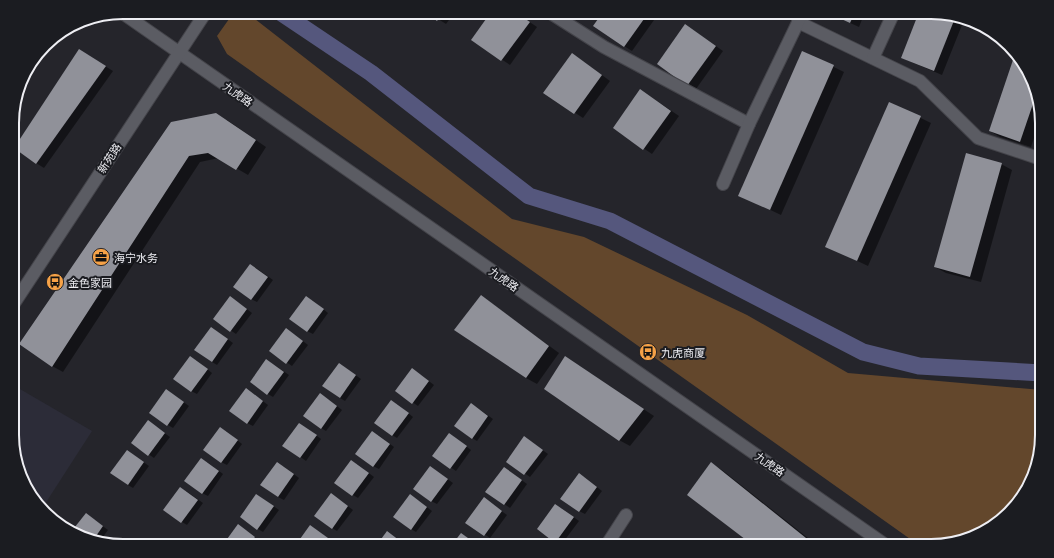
<svg xmlns="http://www.w3.org/2000/svg" width="1054" height="558" font-family="Lato,'Noto Sans SC',sans-serif">
	<rect width="100%" height="100%" fill="#25252b"/>
	<polygon fill="#2c2c38" points="13,385 92,431 43,507 31,497 13,450"/>
	<polygon fill="#63472c" points="234,12 246,12 512,219 584,237 747,315 848,373 1042,390 1042,435 1030,484 992,527 938,546 920,546 227,54 217,36"/>
	<g fill="#0007">
		<polygon points="427,12 455,12 446,24"/>
		<polygon points="492,12 515,12 537,27 510,65 473,40"/>
		<polygon points="604,12 657,12 659,13 632,51 624,46"/>
		<polygon points="734,12 748,12 745,18"/>
		<polygon points="826,12 865,12 859,27"/>
		<polygon points="920,12 931,12 964,20 942,75 902,58"/>
		<polygon points="693,30 723,51 696,89 658,63"/>
		<polygon points="803,52 844,72 781,215 739,195"/>
		<polygon points="87,55 113,71 44,168 36,163"/>
		<polygon points="1016,55 1023,61 1041,109 1041,117 1031,147 1000,137 990,131"/>
		<polygon points="580,59 610,81 583,118 545,93"/>
		<polygon points="641,90 679,116 652,154 614,128"/>
		<polygon points="890,103 931,123 868,266 826,246"/>
		<polygon points="227,120 266,147 248,175 219,158 200,162 63,372 52,366 172,123"/>
		<polygon points="1001,164 1012,170 981,282 946,273 935,267"/>
		<polygon points="12,190 19,195 12,205"/>
		<polygon points="256,268 273,280 257,302 251,299"/>
		<polygon points="481,296 559,353 537,384 526,378"/>
		<polygon points="235,300 252,313 236,334 214,319"/>
		<polygon points="312,300 328,313 313,334 307,331"/>
		<polygon points="216,331 233,343 217,365 212,362"/>
		<polygon points="291,332 308,345 292,366 270,351"/>
		<polygon points="196,360 212,373 197,394 191,391"/>
		<polygon points="267,360 289,375 273,397 268,394"/>
		<polygon points="575,364 654,416 630,446 619,440"/>
		<polygon points="344,367 361,379 345,401 340,398"/>
		<polygon points="417,372 434,385 418,406 396,391"/>
		<polygon points="252,393 268,405 253,426 247,423"/>
		<polygon points="172,394 189,406 173,428 168,425"/>
		<polygon points="325,397 342,410 326,431 321,428"/>
		<polygon points="397,404 413,417 397,438 392,435"/>
		<polygon points="476,407 493,419 477,441 472,438"/>
		<polygon points="153,425 170,437 154,458 132,443"/>
		<polygon points="305,427 321,439 306,461 284,445"/>
		<polygon points="226,431 242,444 227,465 221,462"/>
		<polygon points="378,435 394,447 379,469 373,466"/>
		<polygon points="455,438 471,450 456,471 434,456"/>
		<polygon points="530,441 548,454 530,477 507,461"/>
		<polygon points="132,454 149,466 133,488 128,485"/>
		<polygon points="207,462 223,474 208,496 202,493"/>
		<polygon points="357,464 374,477 358,498 353,495"/>
		<polygon points="712,464 722,470 818,546 755,546"/>
		<polygon points="283,466 299,478 284,500 278,497"/>
		<polygon points="436,471 453,483 437,504 431,501"/>
		<polygon points="509,471 527,484 510,508 487,492"/>
		<polygon points="584,477 602,491 585,514 579,511"/>
		<polygon points="186,491 203,503 187,525 182,522"/>
		<polygon points="257,495 279,510 263,532 258,529"/>
		<polygon points="337,498 353,510 337,531 332,528"/>
		<polygon points="415,498 432,511 416,532 411,529"/>
		<polygon points="489,502 507,515 490,538 467,522"/>
		<polygon points="561,508 579,521 561,545 538,529"/>
		<polygon points="86,514 108,530 100,541 72,533"/>
		<polygon points="243,529 260,541 256,546 223,546"/>
		<polygon points="316,530 333,542 330,546 297,546"/>
	</g>
	<g fill="none" stroke-linecap="round" stroke-linejoin="round">
		<polyline stroke="#55577d" stroke-width="17" points="280,12 371,73 529,196 610,221 863,352 919,366 1042,373"/>
	</g>
	<g fill="#909199">
		<polygon points="425,12 443,12 437,21"/>
		<polygon points="491,12 515,12 530,22 501,61 471,40"/>
		<polygon points="603,12 649,12 624,47 593,26"/>
		<polygon points="732,12 741,12 739,16"/>
		<polygon points="826,12 855,12 850,23"/>
		<polygon points="919,12 931,12 955,18 934,71 901,58"/>
		<polygon points="685,24 716,46 687,86 657,64"/>
		<polygon points="79,49 106,66 36,164 14,148"/>
		<polygon points="802,51 834,65 770,210 738,196"/>
		<polygon points="572,53 602,75 574,114 543,93"/>
		<polygon points="1015,54 1023,61 1036,95 1020,142 989,131"/>
		<polygon points="640,89 671,111 643,150 613,128"/>
		<polygon points="889,102 921,116 857,261 825,247"/>
		<polygon points="216,113 256,140 236,170 208,153 189,156 52,367 19,344 171,122"/>
		<polygon points="966,153 1002,163 970,277 934,267"/>
		<polygon points="250,264 268,277 251,300 233,287"/>
		<polygon points="481,295 549,346 526,378 454,330"/>
		<polygon points="230,296 247,309 230,332 213,319"/>
		<polygon points="306,296 324,309 307,332 289,319"/>
		<polygon points="211,327 228,339 212,362 194,350"/>
		<polygon points="286,328 303,341 286,364 269,351"/>
		<polygon points="190,356 208,369 191,392 173,379"/>
		<polygon points="565,356 644,409 619,441 544,389"/>
		<polygon points="266,359 284,372 267,395 250,382"/>
		<polygon points="339,363 356,375 340,398 322,386"/>
		<polygon points="412,368 429,381 412,404 395,391"/>
		<polygon points="246,388 263,401 247,424 229,411"/>
		<polygon points="166,389 184,402 167,426 149,413"/>
		<polygon points="320,393 337,406 321,429 303,416"/>
		<polygon points="391,400 409,413 392,436 374,423"/>
		<polygon points="471,403 488,416 472,439 454,426"/>
		<polygon points="148,420 165,433 148,456 131,443"/>
		<polygon points="299,423 317,435 300,458 282,446"/>
		<polygon points="220,427 238,440 221,463 203,450"/>
		<polygon points="372,431 390,444 373,467 355,454"/>
		<polygon points="449,433 467,446 450,469 432,456"/>
		<polygon points="524,436 543,450 524,475 506,462"/>
		<polygon points="127,450 144,462 128,485 110,473"/>
		<polygon points="201,458 219,471 202,494 184,481"/>
		<polygon points="351,460 369,473 352,496 334,483"/>
		<polygon points="277,462 294,474 278,497 260,485"/>
		<polygon points="711,462 816,546 754,546 687,495"/>
		<polygon points="430,466 448,479 431,502 413,489"/>
		<polygon points="504,467 522,480 504,505 485,492"/>
		<polygon points="579,473 597,487 579,512 560,499"/>
		<polygon points="180,487 198,500 181,523 163,510"/>
		<polygon points="331,493 348,506 332,529 314,516"/>
		<polygon points="256,494 274,506 257,530 240,517"/>
		<polygon points="410,494 427,507 411,530 393,517"/>
		<polygon points="484,497 502,511 484,536 465,523"/>
		<polygon points="555,504 574,517 555,543 537,529"/>
		<polygon points="86,513 103,526 94,539 71,532"/>
		<polygon points="238,524 255,537 248,546 222,546"/>
		<polygon points="310,525 328,538 322,546 295,546"/>
		<polygon points="387,531 404,544 403,546 376,546"/>
		<polygon points="461,533 479,546 451,546"/>
		<polygon points="533,538 545,546 528,546"/>
	</g>
	<g fill="none" stroke-linecap="round" stroke-linejoin="round">
		<defs>
			<g id="minor">
				<polyline points="121,12 887,546"/>
				<polyline points="549,12 604,47 749,124"/>
				<polyline points="798,22 920,81 978,138 1041,159"/>
				<polyline points="873,58 894,12"/>
				<polyline points="723,184 749,124 803,12"/>
				<polyline points="13,305 206,12"/>
				<polyline points="606,546 626,515"/>
			</g>
		</defs>
		<use href="#minor" stroke="#44444a" stroke-width="14"/>
		<use href="#minor" stroke="#5b5c63" stroke-width="12"/>
	</g>
	<defs>
		<symbol id="office-disc" viewBox="-11 -11 22 22"><circle r="9.5" fill="#f6a247" stroke="#1b1c21"/><path d="M-6-3h4V-5.5h4V-3h4V5H-6ZM-1-4.5V-3h2v-1.5ZM-6 0V1H6V0Z" fill="#111"/></symbol>
		<symbol id="bus-disc" viewBox="-11 -11 22 22"><circle r="9.5" fill="#f6a247" stroke="#1b1c21"/><path d="M-5-6H5V4H4V6H2V4H-2V6H-4V4H-5ZM-3.5-4V0h7V-4ZM-3.5 1.2v1.5H-2V1.2ZM2 1.2v1.5H3.5V1.2Z" fill="#111"/></symbol>
	</defs>
	<g fill-rule="evenodd">
		<use href="#office-disc" x="91" y="247" width="20" height="20"/>
		<use href="#bus-disc" x="45" y="272" width="20" height="20"/>
		<use href="#bus-disc" x="638" y="342" width="20" height="20"/>
	</g>
	<g text-anchor="middle" dominant-baseline="central" stroke-width="4" stroke-linejoin="round" paint-order="stroke">
		<g font-size="11" fill="#eeeef3" stroke="#1b1c21">
			<text transform="translate(238 94) rotate(35)">九虎路</text>
			<text transform="translate(109 158) rotate(-57)">新苑路</text>
			<text transform="translate(504 279) rotate(35)">九虎路</text>
			<text transform="translate(770 464) rotate(35)">九虎路</text>
		</g>
		<g font-size="11" fill="#eeeef3" stroke="#1b1c21" text-anchor="start">
			<text x="114" y="257">海宁水务</text>
			<text x="68" y="282">金色家园</text>
			<text x="661" y="352">九虎商厦</text>
		</g>
	</g>
	<path d="M0 0H1054V558H0ZM123 19H931A104 104 0 0 1 1035 123V435A104 104 0 0 1 931 539H123A104 104 0 0 1 19 435V123A104 104 0 0 1 123 19Z" fill="#1b1c21" fill-rule="evenodd"/>
	<path fill="none" stroke="#eeeef3" stroke-width="2" d="M123 19H931A104 104 0 0 1 1035 123V435A104 104 0 0 1 931 539H123A104 104 0 0 1 19 435V123A104 104 0 0 1 123 19Z"/>
</svg>
